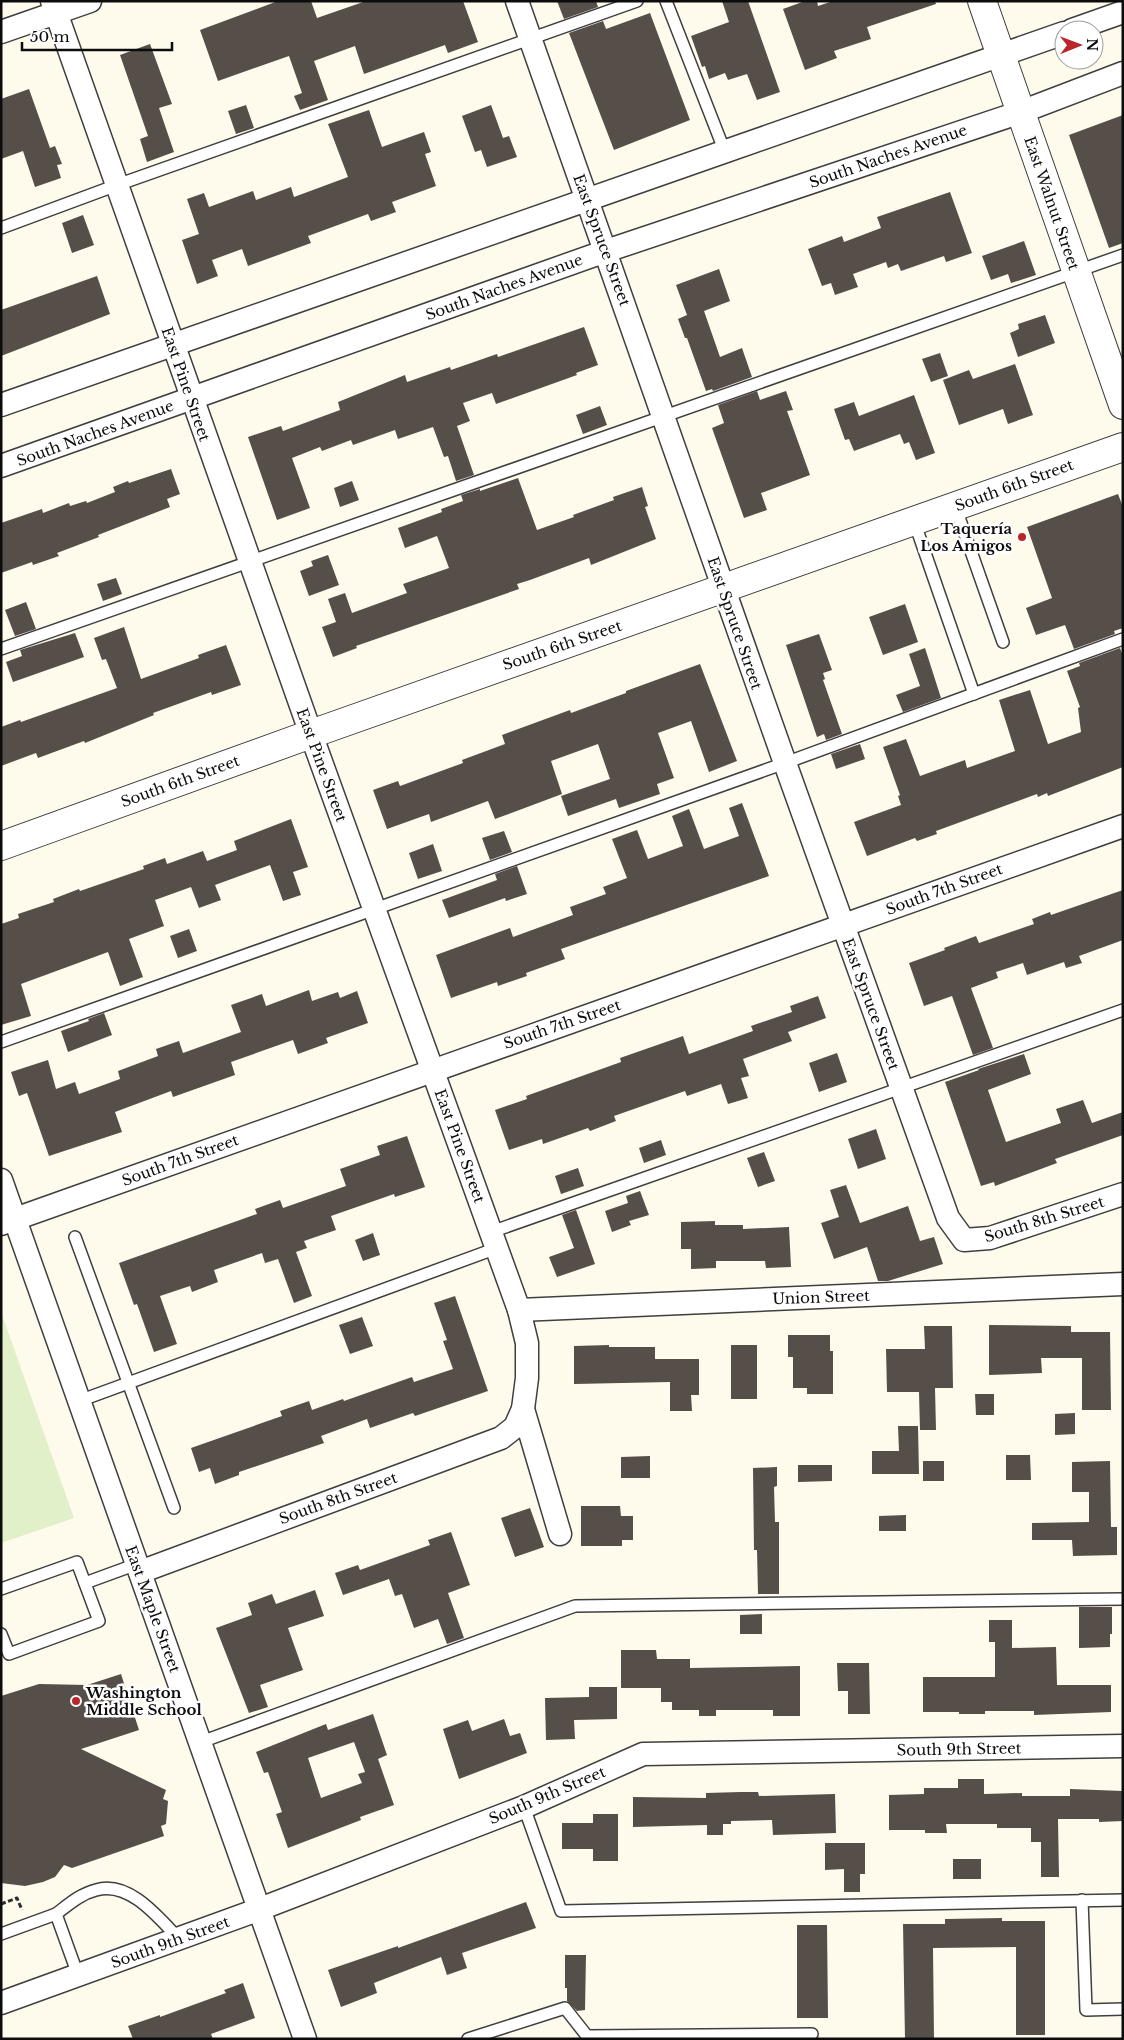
<svg xmlns="http://www.w3.org/2000/svg" width="1124" height="2040" font-family="'Libre Baskerville',serif">
	<rect width="100%" height="100%" fill="#fffbec"/>
	<polygon fill="#e1f0c8" points="1,1312 74,1518 1,1543"/>
	<g fill="#554e49" fill-rule="evenodd">
		<polygon points="278,1 311,1 317,18 366,1 463,1 478,42 448,53 445,45 364,74 355,46 314,61 328,100 300,110 294,96 302,93 289,56 218,81 200,30"/>
		<polygon points="557,1 596,1 598,7 564,19"/>
		<polygon points="722,1 748,1 780,92 757,100 747,74 728,80 725,73 709,79 705,66 702,67 691,36 729,22"/>
		<polygon points="805,1 817,1 818,6 833,1 935,1 936,4 867,27 871,39 834,51 837,58 805,70 783,9"/>
		<polygon points="650,13 690,120 614,150 569,33 603,21 606,29"/>
		<polygon points="150,44 172,104 159,108 174,152 147,162 140,139 148,136 120,55"/>
		<polygon points="29,89 50,148 55,146 62,164 57,165 61,178 35,187 23,151 1,159 1,99"/>
		<polygon points="246,105 254,128 236,134 228,111"/>
		<polygon points="491,105 503,138 509,136 517,157 487,167 481,150 475,152 462,116"/>
		<polygon points="369,110 382,147 424,132 431,152 425,154 436,186 392,202 396,212 371,221 368,214 308,236 311,243 248,266 242,249 212,260 218,276 197,284 182,240 199,234 187,199 204,193 209,207 253,191 256,200 291,187 294,197 348,177 328,124"/>
		<polygon points="1123,115 1123,243 1109,248 1069,135"/>
		<polygon points="950,192 972,253 946,262 944,256 901,271 898,264 888,268 886,262 853,274 858,287 835,295 831,283 822,286 808,249 842,236 844,242 881,228 877,217"/>
		<polygon points="83,215 94,245 72,253 62,223"/>
		<polygon points="1024,241 1036,275 1011,283 1008,274 991,280 982,256"/>
		<polygon points="719,269 730,301 704,311 720,357 742,348 752,377 713,391 712,389 706,391 687,338 685,338 678,319 687,315 676,285"/>
		<polygon points="97,276 110,314 1,356 1,310"/>
		<polygon points="1045,315 1055,343 1018,357 1010,333 1019,329 1018,324"/>
		<polygon points="584,327 598,365 576,373 577,375 496,404 492,393 463,403 470,421 457,426 474,475 456,481 448,456 444,457 433,427 398,439 395,430 353,445 351,440 322,451 320,447 292,458 310,508 277,520 248,437 281,426 283,431 340,410 338,402 405,375 407,382 450,367 451,370 497,354 498,357"/>
		<polygon points="940,353 948,376 931,382 922,359"/>
		<polygon points="1015,364 1033,415 1008,424 1003,409 959,425 943,380 969,370 973,379"/>
		<polygon points="757,391 760,400 786,391 793,410 787,411 810,475 761,493 767,510 744,518 712,428 724,423 718,405"/>
		<polygon points="914,395 935,453 916,460 909,442 904,444 900,434 854,451 849,439 845,440 834,409 854,402 859,416"/>
		<polygon points="600,406 607,425 583,434 576,415"/>
		<polygon points="171,469 180,494 167,499 170,507 98,535 99,537 57,553 59,556 33,565 32,562 1,573 1,523 42,509 43,513 69,503 70,506 86,501 87,503 115,492 113,487 128,481 129,483"/>
		<polygon points="518,478 537,530 574,517 573,515 614,500 613,497 642,487 648,506 645,507 656,539 591,565 589,558 530,580 517,584 519,589 356,646 357,648 333,657 322,627 336,622 328,599 345,593 352,613 407,593 403,584 449,568 437,536 405,548 398,528 442,512 441,509 463,501 461,495 480,489 480,491"/>
		<polygon points="352,481 359,500 340,507 334,488"/>
		<polygon points="1118,494 1123,507 1123,628 1114,631 1115,634 1074,649 1065,625 1036,635 1026,608 1052,598 1027,527"/>
		<polygon points="328,555 339,585 309,596 300,571 313,566 311,561"/>
		<polygon points="116,578 122,594 103,601 97,584"/>
		<polygon points="26,602 36,629 15,636 5,610"/>
		<polygon points="905,604 918,642 883,655 869,617"/>
		<polygon points="124,627 141,679 199,658 198,655 226,645 241,685 212,695 211,692 153,713 154,715 85,743 84,741 38,758 36,753 1,766 1,727 20,720 21,722 117,688 106,659 102,660 94,638"/>
		<polygon points="75,633 84,657 13,682 6,662 22,656 20,650"/>
		<polygon points="819,634 832,670 823,673 825,679 823,680 842,734 826,740 824,734 817,737 786,645"/>
		<polygon points="925,648 941,698 903,712 896,695 920,686 909,654"/>
		<polygon points="1120,648 1123,656 1123,767 1048,796 1047,793 1038,797 1037,794 936,831 937,834 917,841 915,838 867,856 854,822 901,805 898,796 900,795 883,747 906,739 920,776 965,760 967,768 1015,751 999,700 1030,690 1048,744 1081,732 1078,708 1080,707 1067,671 1080,666 1079,663"/>
		<polygon points="700,664 737,761 709,772 691,721 658,733 674,778 657,784 660,794 619,808 616,799 568,816 561,796 610,779 598,744 551,761 562,794 495,819 488,801 431,822 429,814 387,829 373,790 398,781 400,786 463,763 462,760 505,744 502,735 570,710 571,713 626,693 626,691"/>
		<polygon points="860,744 865,759 836,769 831,754"/>
		<polygon points="742,803 769,876 561,949 565,959 526,973 527,976 498,986 497,982 451,998 436,955 510,928 513,937 573,915 570,907 606,894 603,887 627,878 612,839 637,830 648,859 683,846 672,816 689,809 704,849 739,836 729,808"/>
		<polygon points="291,819 308,867 293,872 301,895 283,901 270,865 215,885 221,900 199,908 191,887 155,900 164,926 129,939 143,977 120,986 108,952 21,984 31,1016 1,1025 1,924 19,918 18,914 54,902 53,899 79,889 80,891 144,869 143,866 165,858 167,864 203,851 207,861 237,850 234,841"/>
		<polygon points="504,831 512,852 490,860 482,838"/>
		<polygon points="433,844 442,871 418,879 409,853"/>
		<polygon points="517,866 527,894 506,901 505,898 449,918 442,900 497,880 495,874"/>
		<polygon points="1123,890 1123,940 1079,956 1082,963 1066,968 1064,962 1027,975 1023,963 996,972 998,978 971,988 993,1048 973,1055 952,996 924,1006 909,963 945,950 944,948 976,936 979,943 1034,924 1032,919 1050,912 1051,915"/>
		<polygon points="189,929 197,951 178,958 170,936"/>
		<polygon points="309,990 312,1001 338,992 340,998 357,991 368,1023 326,1038 328,1043 298,1054 293,1040 231,1062 235,1075 173,1097 171,1091 115,1112 122,1132 49,1156 27,1093 19,1096 11,1072 48,1060 56,1089 75,1082 79,1094 120,1079 118,1071 158,1056 156,1049 179,1041 183,1053 241,1032 231,1005 262,994 266,1006"/>
		<polygon points="818,996 826,1018 788,1032 792,1041 743,1059 749,1076 741,1078 748,1098 728,1104 721,1084 687,1096 685,1091 614,1116 616,1121 590,1131 588,1128 543,1144 542,1139 509,1150 495,1110 527,1099 526,1096 621,1062 620,1058 683,1036 689,1054 753,1031 751,1026 792,1012 790,1006"/>
		<polygon points="104,1013 112,1035 68,1052 61,1031 89,1021 88,1019"/>
		<polygon points="837,1053 847,1082 819,1092 809,1063"/>
		<polygon points="1024,1054 1031,1074 988,1090 1006,1142 1061,1123 1056,1109 1083,1100 1092,1123 1123,1112 1123,1135 1055,1159 1057,1163 1011,1180 995,1186 994,1182 981,1186 945,1082 979,1070 978,1069"/>
		<polygon points="876,1129 886,1159 858,1169 848,1139"/>
		<polygon points="407,1136 425,1187 395,1197 394,1194 331,1216 336,1230 304,1241 307,1248 296,1252 312,1296 294,1303 278,1259 265,1263 262,1253 214,1270 218,1282 192,1292 190,1286 160,1296 177,1344 154,1352 137,1304 134,1305 119,1263 257,1214 255,1209 280,1200 283,1208 346,1186 340,1169 380,1155 377,1146"/>
		<polygon points="661,1140 666,1155 644,1163 639,1148"/>
		<polygon points="764,1152 775,1181 758,1187 747,1158"/>
		<polygon points="578,1168 584,1186 561,1194 555,1176"/>
		<polygon points="846,1185 860,1223 908,1206 920,1241 934,1237 943,1264 888,1281 878,1281 867,1247 834,1259 821,1223 839,1217 830,1190"/>
		<polygon points="640,1191 649,1215 629,1221 631,1225 612,1232 605,1211 628,1203 626,1196"/>
		<polygon points="576,1210 595,1264 557,1277 549,1257 574,1248 562,1215"/>
		<polygon points="715,1221 715,1225 743,1225 743,1229 789,1227 791,1267 766,1268 765,1261 716,1261 716,1268 691,1269 691,1249 681,1249 681,1222"/>
		<polygon points="373,1233 380,1255 363,1261 355,1240"/>
		<polygon points="455,1296 488,1391 415,1416 413,1413 370,1428 367,1419 321,1436 324,1443 239,1472 239,1475 215,1484 210,1468 199,1472 191,1448 282,1416 280,1411 309,1401 312,1410 343,1399 344,1401 412,1377 414,1382 453,1369 443,1341 447,1340 434,1303"/>
		<polygon points="362,1317 373,1346 350,1354 339,1325"/>
		<polygon points="989,1325 1071,1326 1071,1332 1110,1332 1111,1410 1082,1410 1082,1358 1041,1358 1042,1373 989,1375"/>
		<polygon points="924,1326 952,1326 953,1388 935,1388 936,1430 920,1430 919,1392 887,1392 886,1349 925,1349"/>
		<polygon points="788,1335 830,1335 830,1351 833,1351 833,1394 807,1394 807,1388 793,1388 793,1357 788,1357"/>
		<polygon points="609,1345 609,1347 655,1347 655,1359 699,1359 699,1395 691,1395 692,1411 670,1411 670,1382 574,1384 574,1346"/>
		<rect x="731" y="1345" width="26" height="54"/>
		<polygon points="975,1394 994,1394 994,1415 976,1415"/>
		<polygon points="1075,1413 1075,1434 1055,1435 1055,1414"/>
		<polygon points="898,1426 918,1426 919,1474 872,1474 872,1451 899,1451"/>
		<polygon points="1006,1455 1030,1455 1031,1480 1006,1480"/>
		<polygon points="650,1456 650,1478 621,1478 621,1457"/>
		<rect x="923" y="1461" width="21" height="20"/>
		<polygon points="1110,1461 1111,1527 1117,1527 1117,1555 1073,1556 1072,1540 1032,1540 1032,1523 1089,1522 1089,1492 1072,1492 1072,1462"/>
		<polygon points="798,1465 832,1465 832,1481 798,1482"/>
		<polygon points="777,1467 777,1486 774,1487 775,1522 779,1522 779,1594 758,1594 757,1550 754,1550 753,1468"/>
		<polygon points="581,1506 620,1506 621,1516 633,1516 633,1540 622,1540 622,1546 581,1546"/>
		<polygon points="530,1508 544,1547 515,1557 501,1518"/>
		<polygon points="906,1515 906,1531 879,1531 879,1516"/>
		<polygon points="451,1532 470,1585 448,1593 464,1638 447,1644 438,1619 414,1628 402,1594 395,1596 389,1579 343,1595 335,1573 358,1565 360,1570 430,1545 428,1540"/>
		<polygon points="315,1590 324,1616 288,1628 303,1670 260,1685 268,1707 249,1713 216,1628 252,1615 248,1603 272,1594 276,1604"/>
		<polygon points="1079,1607 1112,1607 1112,1634 1110,1634 1110,1647 1079,1648"/>
		<polygon points="762,1614 762,1634 740,1634 740,1615"/>
		<polygon points="989,1620 1012,1620 1012,1648 1056,1647 1057,1685 1111,1685 1111,1712 1034,1715 1034,1711 985,1711 985,1714 959,1714 959,1712 923,1712 923,1677 995,1677 995,1642 989,1642"/>
		<polygon points="621,1650 656,1650 657,1659 690,1659 690,1668 800,1666 800,1716 773,1716 773,1710 716,1710 716,1716 699,1716 699,1710 672,1710 672,1702 661,1702 661,1688 621,1688"/>
		<polygon points="837,1663 869,1663 870,1714 848,1714 848,1691 838,1691"/>
		<polygon points="121,1674 139,1730 81,1749 166,1790 163,1799 168,1801 166,1824 161,1826 164,1836 72,1868 64,1865 55,1877 43,1882 25,1886 1,1883 1,1696 39,1684 87,1685"/>
		<polygon points="589,1687 617,1687 617,1719 574,1720 575,1739 546,1740 545,1698 589,1697"/>
		<path d="M373 1714 387 1755 378 1759 394 1805 360 1817 361 1820 288 1848 276 1814 282 1812 268 1772 264 1773 256 1752 326 1724 328 1730ZM354 1742 365 1772 358 1774 362 1783 321 1798 308 1758Z"/>
		<polygon points="504,1719 510,1736 520,1733 527,1753 459,1779 443,1729 468,1720 472,1731"/>
		<polygon points="958,1779 984,1779 984,1794 1022,1793 1022,1796 1070,1796 1070,1789 1123,1791 1123,1821 1099,1822 1099,1819 1058,1819 1059,1877 1041,1877 1041,1842 1031,1842 1031,1828 997,1828 997,1824 946,1824 947,1833 925,1833 925,1830 889,1830 889,1795 924,1794 924,1788 958,1788"/>
		<polygon points="741,1792 758,1792 759,1796 835,1794 836,1833 773,1835 772,1820 731,1821 731,1824 723,1824 723,1835 707,1835 707,1825 633,1827 633,1797 706,1798 706,1793"/>
		<polygon points="593,1814 618,1814 618,1861 593,1861 593,1849 562,1849 562,1823 593,1823"/>
		<polygon points="825,1843 865,1843 865,1874 860,1874 860,1892 844,1892 844,1869 825,1870"/>
		<rect x="953" y="1859" width="28" height="20"/>
		<polygon points="526,1902 536,1928 462,1953 467,1968 447,1975 441,1957 374,1983 377,1993 341,2007 328,1970 398,1946 398,1948"/>
		<polygon points="1002,1918 1002,1921 1045,1921 1045,2035 1016,2035 1016,1947 933,1948 934,2038 905,2039 903,1924 945,1924 945,1919"/>
		<polygon points="797,1925 827,1925 828,2018 797,2018"/>
		<polygon points="565,1955 586,1955 585,2010 577,2011 567,2001 567,1988 565,1988"/>
		<polygon points="243,1983 255,2018 211,2034 213,2039 133,2039 128,2026 160,2015 160,2017 226,1993 224,1990"/>
	</g>
	<g fill="none" stroke-linecap="round" stroke-linejoin="round">
		<defs>
			<g id="service">
				<polyline points="666,1 725,152"/>
				<polyline points="1,228 117,185 637,1"/>
				<polyline points="955,506 1003,642"/>
				<polyline points="914,521 974,694"/>
				<polyline points="1,649 1123,255"/>
				<polyline points="1,1042 785,763 1123,639"/>
				<polyline points="491,1232 1123,1010"/>
				<polyline points="75,1237 174,1508"/>
				<polyline points="79,1401 497,1248"/>
				<polyline points="85,1583 137,1564"/>
				<polyline points="1,1589 77,1562 99,1621 9,1654 1,1634"/>
				<polyline points="201,1742 575,1606 1123,1599"/>
				<polyline points="524,1807 561,1911 1123,1900"/>
				<polyline points="1082,1900 1086,2010 1123,2009"/>
				<path d="M56 1914C68 1905 80 1894 96 1890 129 1880 159 1918 179 1939"/>
				<polyline points="1,1934 56,1914 78,1975"/>
				<polyline points="468,2039 565,2008 587,2036 812,2034"/>
			</g>
			<g id="minor">
				<polyline points="52,1 311,734 519,1310 527,1343 527,1378 523,1409 560,1534"/>
				<polyline points="517,1 785,763 948,1218 964,1240 990,1238 1123,1194"/>
				<polyline points="1072,30 1123,12"/>
				<polyline points="1,32 90,1"/>
				<path d="M1 405C354 278 710 158 1064 33"/>
				<polyline points="1,466 606,251 1021,112 1123,73"/>
				<polyline points="1,1180 305,2039"/>
				<polyline points="1,1224 1123,826"/>
				<polyline points="519,1310 1123,1284"/>
				<polyline points="140,1572 501,1438 515,1427 523,1409"/>
				<polyline points="1,2003 260,1909 524,1807 643,1754 1123,1746"/>
			</g>
			<g id="tertiary">
				<polyline points="982,1 1123,405"/>
				<polyline points="1,846 311,734 1123,447"/>
			</g>
		</defs>
		<use href="#service" stroke="#3f3f3f" stroke-width="14"/>
		<use href="#minor" stroke="#3f3f3f" stroke-width="25"/>
		<use href="#tertiary" stroke="#3f3f3f" stroke-width="30"/>
		<polyline stroke="#2e2e2e" stroke-width="3" stroke-dasharray="5 2.5" stroke-linecap="butt" points="1,1904 17,1898 22,1910"/>
		<use href="#service" stroke="#fff" stroke-width="11"/>
		<use href="#minor" stroke="#fff" stroke-width="22"/>
		<use href="#tertiary" stroke="#fff" stroke-width="28"/>
	</g>
	<g fill="#bb262b" stroke="#fff" stroke-width="2">
		<circle cx="1022" cy="537" r="5"/>
		<circle cx="76" cy="1701" r="5"/>
	</g>
	<g text-anchor="middle" dominant-baseline="central" stroke-width="5" stroke-linejoin="round" paint-order="stroke">
		<g font-size="15" fill="#0c0c0c" stroke="#fff">
			<text transform="translate(888 156) rotate(-19)">South Naches Avenue</text>
			<text transform="translate(1052 203) rotate(71)">East Walnut Street</text>
			<text transform="translate(602 240) rotate(70)">East Spruce Street</text>
			<text transform="translate(504 287) rotate(-20)">South Naches Avenue</text>
			<text transform="translate(186 384) rotate(71)">East Pine Street</text>
			<text transform="translate(95 433) rotate(-20)">South Naches Avenue</text>
			<text transform="translate(1014 485) rotate(-20)">South 6th Street</text>
			<text transform="translate(735 623) rotate(71)">East Spruce Street</text>
			<text transform="translate(562 645) rotate(-19)">South 6th Street</text>
			<text transform="translate(322 765) rotate(70)">East Pine Street</text>
			<text transform="translate(180 781) rotate(-20)">South 6th Street</text>
			<text transform="translate(944 889) rotate(-20)">South 7th Street</text>
			<text transform="translate(871 1004) rotate(70)">East Spruce Street</text>
			<text transform="translate(562 1024) rotate(-19)">South 7th Street</text>
			<text transform="translate(460 1146) rotate(70)">East Pine Street</text>
			<text transform="translate(180 1160) rotate(-20)">South 7th Street</text>
			<text transform="translate(1044 1219) rotate(-17)">South 8th Street</text>
			<text transform="translate(821 1297) rotate(-2)">Union Street</text>
			<text transform="translate(338 1498) rotate(-20)">South 8th Street</text>
			<text transform="translate(153 1609) rotate(70)">East Maple Street</text>
			<text transform="translate(959 1749) rotate(-1)">South 9th Street</text>
			<text transform="translate(547 1795) rotate(-23)">South 9th Street</text>
			<text transform="translate(170 1942) rotate(-20)">South 9th Street</text>
		</g>
		<g font-size="15" font-weight="bold" fill="#0c0c0c" stroke="#fff" text-anchor="end">
			<text x="1012" y="528">Taquería<tspan x="1012" dy="17">Los Amigos</tspan></text>
			<text x="86" y="1692" text-anchor="start">Washington<tspan x="86" dy="17">Middle School</tspan></text>
		</g>
	</g>
	<rect width="1124" height="2040" fill="none" stroke="#0c0c0c" stroke-width="5"/>
	<g transform="translate(1079 45) rotate(89)"><circle r="24" fill="#ffffff" stroke="#9e9e9e"/>
	<path d="M0-4L9 19L0 12L-9 19Z" fill="#bb262b"/>
	<text y="-8" font-size="14" font-weight="bold" text-anchor="middle" fill="#0c0c0c">N</text>
	</g>
	<path d="M22 42v8h150v-8" fill="none" stroke="#0c0c0c" stroke-width="2.5"/>
	<text x="30" y="42" font-size="15" fill="#0c0c0c" stroke="#ffffff" stroke-width="4" paint-order="stroke">50 m</text>
</svg>
